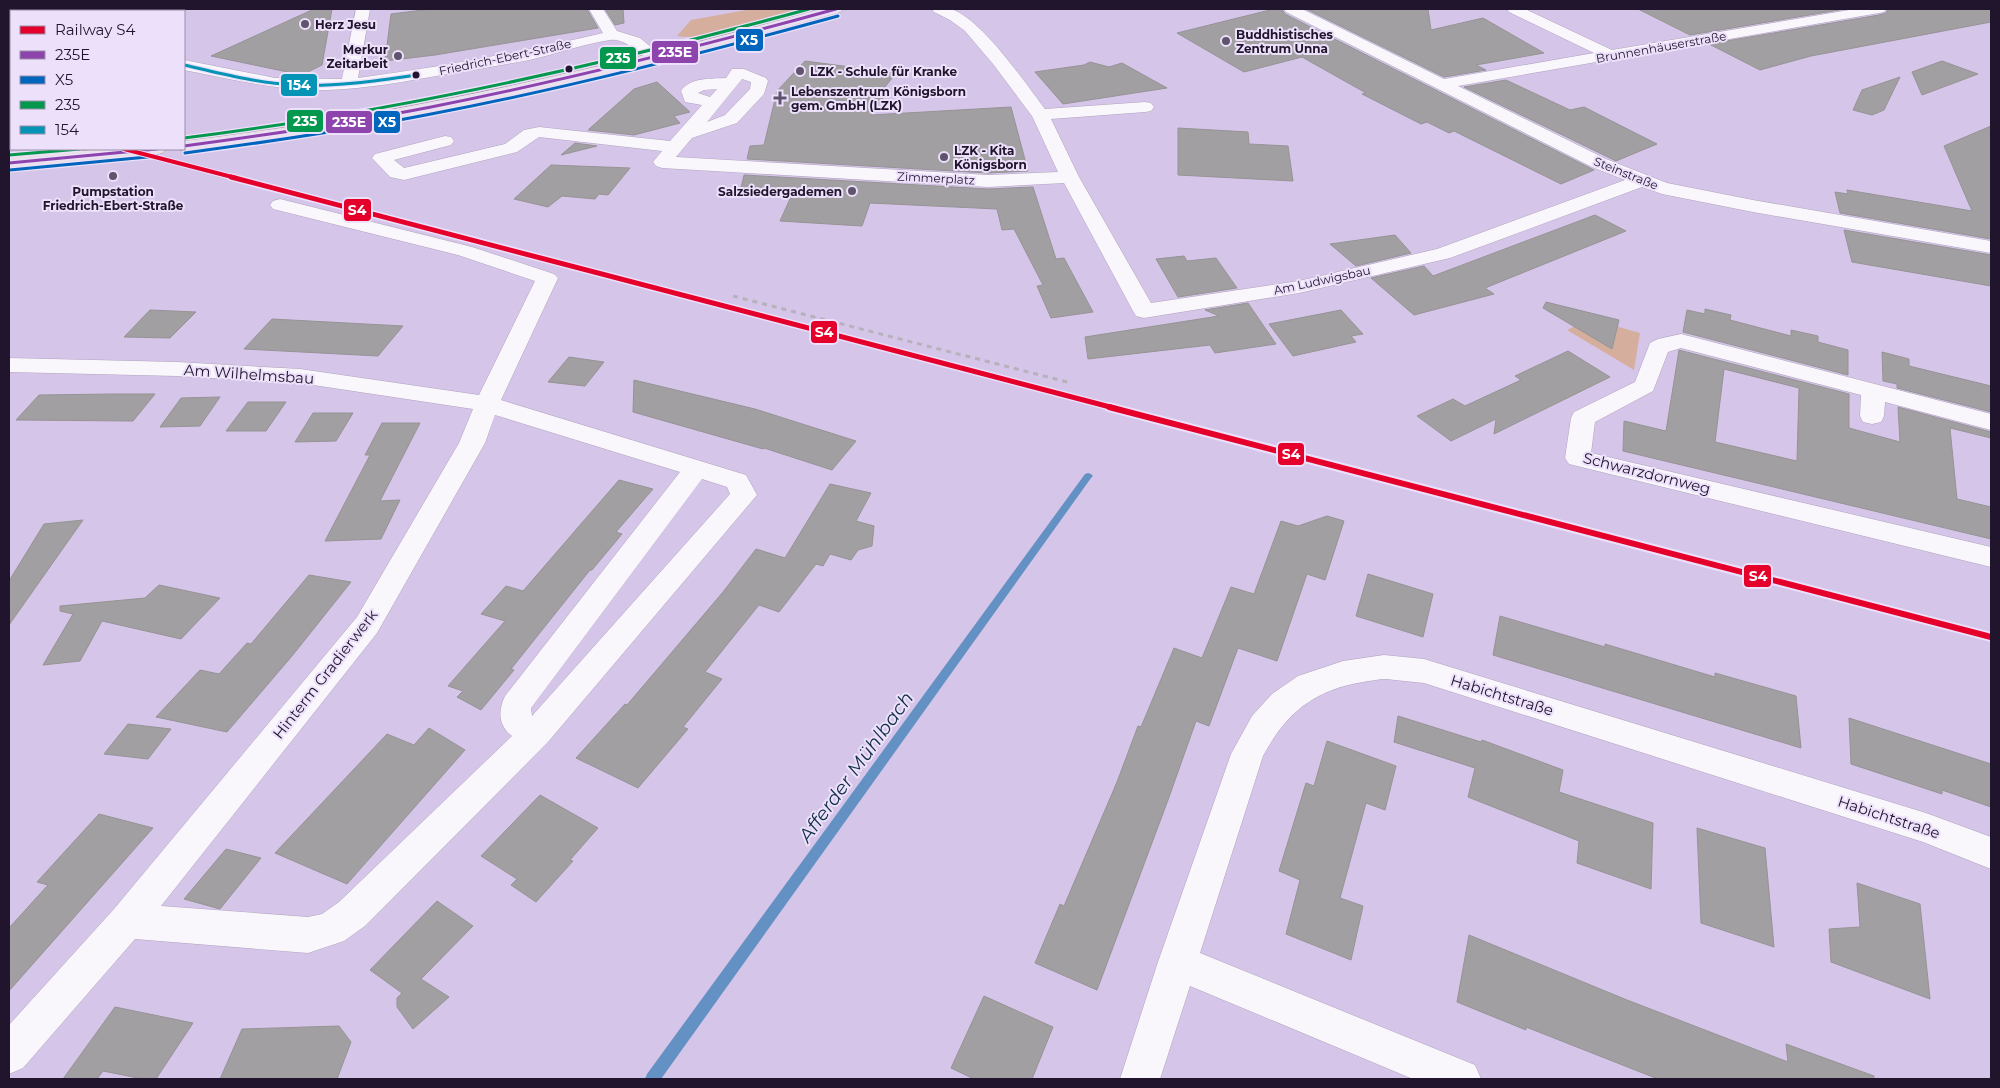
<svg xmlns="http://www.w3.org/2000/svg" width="2000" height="1088" font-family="Montserrat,sans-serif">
	<rect width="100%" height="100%" fill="#d5c5e8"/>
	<g fill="#d5ae9d">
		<path d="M752 9 805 10C770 20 711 42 677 36L691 20Z"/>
		<polygon points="1590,319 1640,333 1634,370 1567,330"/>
	</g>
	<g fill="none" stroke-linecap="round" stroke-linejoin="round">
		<polygon fill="#6491c3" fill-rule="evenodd" points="1088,473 1091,474 1093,476 1091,478 661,1079 645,1079 647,1074 1085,474"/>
	</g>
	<g fill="#a19fa2" stroke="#969396" fill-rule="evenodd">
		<polygon points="314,9 332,9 322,65 302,75 211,56"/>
		<polygon points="431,9 587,9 598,28 435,55 385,61 391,14"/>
		<polygon points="605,9 623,9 624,23 615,25"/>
		<polygon points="1274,9 1282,9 1285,14 1594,170 1561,184 1454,131 1449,133 1427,122 1421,124 1362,94 1366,93 1302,57 1244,72 1177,33"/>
		<polygon points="1306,9 1428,9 1431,30 1483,18 1544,53 1476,65 1486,70 1444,77"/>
		<polygon points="1638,9 1845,9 1690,35"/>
		<polygon points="1888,9 1991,9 1991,22 1811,56 1760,70 1709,44 1879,15 1886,13"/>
		<polygon points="805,61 896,73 878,96 884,97 871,115 1011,107 1028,171 988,173 747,159 750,146 764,145 777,91"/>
		<polygon points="1942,61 1978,74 1922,95 1912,72"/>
		<polygon points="1090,62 1109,67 1122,63 1167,88 1063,104 1035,72 1084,65"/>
		<polygon points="1900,77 1884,110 1872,115 1853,110 1862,90"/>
		<polygon points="1506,80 1570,110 1584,107 1657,144 1616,161 1464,87"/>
		<polygon points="657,82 690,112 674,116 680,123 634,135 588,130 634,89"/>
		<polygon points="1991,126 1991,239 1840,213 1835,192 1848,194 1847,190 1972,211 1944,146"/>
		<polygon points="1178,128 1248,132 1249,144 1288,146 1293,181 1178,175"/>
		<polygon points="575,143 597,146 561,155"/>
		<polygon points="551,165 630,168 608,195 599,194 595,199 562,196 548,207 514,199"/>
		<polygon points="744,175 988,189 1033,187 1056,259 1064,258 1093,312 1051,318 1037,286 1043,285 1014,229 1002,230 997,209 870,203 862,226 780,221 794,190 741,188"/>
		<polygon points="1595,215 1626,231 1485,288 1494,294 1414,315 1371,278 1424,266 1433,276"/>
		<polygon points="1844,230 1991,255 1991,286 1852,262"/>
		<polygon points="1395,235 1411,253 1356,266 1330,244"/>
		<polygon points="1184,256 1187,261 1216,258 1237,288 1178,297 1156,259"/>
		<polygon points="1546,302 1619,320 1612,349 1543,308"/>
		<polygon points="1248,303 1276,344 1215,353 1210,345 1088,359 1085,337 1219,316 1205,310"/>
		<polygon points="1705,309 1731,315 1730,320 1791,336 1791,330 1818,336 1818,342 1848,350 1848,375 1683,332 1687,310 1705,314"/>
		<polygon points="150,310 196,312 170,338 124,337"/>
		<polygon points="1341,310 1363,334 1351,336 1356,342 1293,356 1269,324"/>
		<polygon points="272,319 403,326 378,356 244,349"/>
		<path d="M1679 350 1849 394V428L1900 442 1898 407 1991 432V438L1950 428 1957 499 1991 507V539L1623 451 1624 421 1666 431ZM1724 369 1799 388 1797 461 1715 442Z"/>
		<polygon points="1568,351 1610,377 1494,434 1496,419 1451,441 1417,416 1453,399 1465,406 1521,380 1515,376"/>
		<polygon points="1882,352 1909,359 1909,366 1991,386 1991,412 1897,388 1897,384 1883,381"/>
		<polygon points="569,357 604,362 585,386 548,382"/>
		<polygon points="634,380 755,409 856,441 832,470 764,448 763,449 633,412"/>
		<polygon points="113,394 155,394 133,421 16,420 39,395"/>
		<polygon points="220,397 200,426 160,427 181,398"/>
		<polygon points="248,402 286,402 266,431 226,431"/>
		<polygon points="313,413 353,413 336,441 295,442"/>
		<polygon points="382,423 420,423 380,501 400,500 381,539 325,541 370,455 365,455"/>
		<polygon points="619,480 653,489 616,532 622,534 592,570 590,570 511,669 514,670 481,710 457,697 463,691 448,686 505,621 481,614 506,586 523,591"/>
		<polygon points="830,484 871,493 856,521 874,526 872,546 858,550 851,560 830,554 823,566 816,564 779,612 759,605 705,672 722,679 683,727 688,729 638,788 576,758 625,704 627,705 723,592 756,549 785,558"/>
		<polygon points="1327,516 1344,521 1325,580 1307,574 1277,661 1238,648 1209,726 1196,721 1168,800 1097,990 1035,963 1060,904 1064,906 1117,782 1138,726 1141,727 1174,648 1202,658 1231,587 1254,594 1281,521 1298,526"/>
		<polygon points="83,520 9,625 9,581 44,524"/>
		<polygon points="1368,574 1433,594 1423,637 1356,616"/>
		<polygon points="309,575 351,582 292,656 227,732 156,717 200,670 219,674 247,643 251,644"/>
		<polygon points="159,585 220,598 181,639 102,621 80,661 43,665 73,614 60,611 60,606 145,598"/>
		<polygon points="1500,616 1605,647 1605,644 1715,677 1715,673 1796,696 1801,748 1493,655"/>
		<polygon points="1398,716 1481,742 1482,740 1563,770 1559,792 1653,823 1651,889 1577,863 1579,841 1468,797 1475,768 1394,742"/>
		<polygon points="1849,718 1991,764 1991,807 1942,790 1942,794 1851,764"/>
		<polygon points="128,724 171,729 148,759 104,754"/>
		<polygon points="429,728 465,750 347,884 275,853 387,734 414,745"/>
		<polygon points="1327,741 1396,766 1385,810 1366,803 1340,898 1363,906 1351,960 1286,934 1300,880 1279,871 1306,783 1314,786"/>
		<polygon points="540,795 598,828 570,860 573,861 536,902 511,885 517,879 481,856"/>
		<polygon points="99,814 153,828 9,991 9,928 48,885 37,882"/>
		<polygon points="1697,828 1765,848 1774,947 1701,923"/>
		<polygon points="226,849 261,858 220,909 184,899"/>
		<polygon points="1857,883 1920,904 1930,999 1831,962 1829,929 1860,927"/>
		<polygon points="437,901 473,926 421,979 449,997 413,1029 397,1007 397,998 402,993 370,970"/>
		<polygon points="1469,935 1627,1000 1788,1062 1786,1044 1874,1076 1874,1079 1658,1079 1526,1027 1526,1030 1457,1002"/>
		<polygon points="984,996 1053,1027 1032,1079 974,1079 951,1068"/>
		<polygon points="115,1007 193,1023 156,1079 143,1079 103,1071 97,1079 63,1079"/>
		<polygon points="339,1026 351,1042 337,1079 220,1079 242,1029"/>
	</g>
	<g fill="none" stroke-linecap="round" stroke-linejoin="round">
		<defs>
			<g id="minor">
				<path d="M356 9H370L358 78C441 67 522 52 603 33L589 9H603L617 31 640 38 663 57 661 60C642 65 631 37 610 40 583 44 556 54 529 60 502 65 474 70 447 74 407 81 367 89 326 90 278 91 231 79 184 70V60L275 78 342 79Z"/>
				<path d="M932 9C938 9 945 8 951 9 982 19 1025 83 1045 109L1145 102 1151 103 1154 107 1151 111 1145 112 1051 119 1079 177 1151 303 1299 281 1437 249 1625 180 1592 167 1286 12 1284 9H1302L1444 79 1594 53 1509 12 1507 9H1525L1612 50 1855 9H1886L1884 12 1879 13 1458 86 1606 159 1667 183 1753 200 1991 241V253L1753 212 1662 194 1642 187 1450 258 1299 293 1144 318 1136 316 1133 311 1064 183 988 187 662 168 656 166 653 162 662 151 539 137 517 152 404 180 390 177 372 158 375 154 445 136 451 137 454 141 451 145 394 160 404 168 505 144 524 130 539 127 670 141 702 105 685 102 681 91C690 77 711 79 726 78L732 69H744L766 78 768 81 764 94 737 123 692 138 676 157 988 175 1058 172 1032 116 993 64 965 31 950 20 934 12ZM742 79 751 82 750 89 725 115 707 122ZM717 89 710 97 698 93 704 90Z"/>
				<polygon points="9,24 11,25 11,35 9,34"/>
				<path d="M280 199 472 247 554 274 558 278 501 400 746 475 757 495 548 742 365 926 344 941 308 953 135 939 23 1068 9 1074V1025L114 909 357 617 459 443 473 409 300 383 177 376 9 372V358L177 362 300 369 479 395 535 281 458 255 273 209 270 205 273 201ZM495 415 680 472 505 696C498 710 498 726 512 736L339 902 322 914 308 917 161 906 377 633 485 443ZM702 479 727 487 730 494 532 716 531 708Z"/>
				<polygon points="1681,334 1991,414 1991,430 1885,402 1884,416 1881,422 1872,424 1863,422 1860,416 1861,395 1681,348 1668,352 1653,391 1595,422 1591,453 1991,547 1991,567 1569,464 1565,458 1571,418 1574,412 1635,382 1650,343 1658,339"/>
				<path d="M1384 655 1424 659 1926 813 1991 837V869L1923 842 1424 683C1411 682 1398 680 1386 679 1378 679 1370 681 1363 682 1314 690 1286 713 1263 756L1200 953 1475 1065 1481 1079H1413L1190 986 1160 1079H1120L1158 962 1231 754 1252 716 1272 694 1298 676 1343 661Z"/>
			</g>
			<g id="major">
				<path d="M821 9H843L841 12C626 73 406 125 184 151L177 149H184V141C399 115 612 67 821 9Z"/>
				<polygon points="102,149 166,149 163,153 157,154 9,168 9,157"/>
			</g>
		</defs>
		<use href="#minor" stroke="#b1a4bf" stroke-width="1"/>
		<use href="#major" stroke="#a793a7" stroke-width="1"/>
		<use href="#minor" fill="#f9f6fc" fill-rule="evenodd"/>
		<use href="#major" fill="#eae1e8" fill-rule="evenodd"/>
		<polyline stroke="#b6b2bb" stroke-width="3" stroke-dasharray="5 5" stroke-linecap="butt" points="733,296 1071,383"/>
		<defs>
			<g id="bus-1">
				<path d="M184 146C267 135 349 123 431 107 567 80 702 46 836 9"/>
				<polyline points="9,163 157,149"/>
			</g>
			<g id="bus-2">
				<path d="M185 153C267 142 349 130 431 114 568 88 703 53 838 16"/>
				<polyline points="10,170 158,156"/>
			</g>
			<g id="bus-3">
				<path d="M184 138C395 112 604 65 809 9"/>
				<polyline points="9,155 80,149"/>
			</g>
			<path id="bus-4" d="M184 65C220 73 256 83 294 85 335 87 376 81 416 75"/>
		</defs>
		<use href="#bus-1" stroke="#ece0fb" stroke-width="5.5"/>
		<use href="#bus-2" stroke="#ece0fb" stroke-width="5.5"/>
		<use href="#bus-3" stroke="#ece0fb" stroke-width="5.5"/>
		<use href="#bus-4" stroke="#ece0fb" stroke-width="5.5"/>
		<use href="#bus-1" stroke="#8e44ad" stroke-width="3"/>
		<use href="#bus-2" stroke="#0065bd" stroke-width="3"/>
		<use href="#bus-3" stroke="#03984d" stroke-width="3"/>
		<use href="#bus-4" stroke="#0593b6" stroke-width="3"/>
		<defs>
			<polyline id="rail-1-far2" points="124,149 236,178"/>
			<polyline id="rail-1-far1" points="231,177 1114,408"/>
			<polyline id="rail-1" points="1109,407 1991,637"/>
		</defs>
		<use href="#rail-1-far2" stroke="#ece0fb" stroke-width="6"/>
		<use href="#rail-1-far1" stroke="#ece0fb" stroke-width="8"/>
		<use href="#rail-1" stroke="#ece0fb" stroke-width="10"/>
		<use href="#rail-1-far2" stroke="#e4002b" stroke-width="4"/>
		<use href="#rail-1-far1" stroke="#e4002b" stroke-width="5"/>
		<use href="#rail-1" stroke="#e4002b" stroke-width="6"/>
	</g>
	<g fill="#5f536e" stroke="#ece0fb" stroke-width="2">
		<circle cx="305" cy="24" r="5"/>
		<circle cx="1226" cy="41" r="5"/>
		<circle cx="398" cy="56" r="5"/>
		<circle cx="800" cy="71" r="5"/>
		<path d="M777.5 90.5h5v5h5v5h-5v5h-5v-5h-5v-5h5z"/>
		<circle cx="944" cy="157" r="5"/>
		<circle cx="113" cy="176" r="5"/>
		<circle cx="852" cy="191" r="5"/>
	</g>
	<g fill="#20152c" stroke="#ece0fb" stroke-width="2">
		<circle cx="569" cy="69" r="4.5"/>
		<circle cx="416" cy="75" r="4.5"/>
	</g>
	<g text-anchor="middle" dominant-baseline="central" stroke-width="4" stroke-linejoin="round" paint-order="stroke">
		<g font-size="12" font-weight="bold" fill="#20152c" stroke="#ece0fb" text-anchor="start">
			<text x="315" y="24">Herz Jesu</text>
			<text x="1236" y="34">Buddhistisches<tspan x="1236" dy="14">Zentrum Unna</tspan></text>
			<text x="388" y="49" text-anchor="end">Merkur<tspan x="388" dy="14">Zeitarbeit</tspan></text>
			<text x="810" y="71">LZK - Schule für Kranke</text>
			<text x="791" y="91">Lebenszentrum Königsborn<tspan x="791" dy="14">gem. GmbH (LZK)</tspan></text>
			<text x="954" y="150">LZK - Kita<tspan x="954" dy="14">Königsborn</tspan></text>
			<text x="113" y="191" text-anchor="middle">Pumpstation<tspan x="113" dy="14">Friedrich-Ebert-Straße</tspan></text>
			<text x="842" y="191" text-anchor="end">Salzsiedergademen</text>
		</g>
		<g font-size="12" fill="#20152c" stroke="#ece0fb">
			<text transform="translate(1661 47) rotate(-10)">Brunnenhäuserstraße</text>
			<text transform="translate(505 57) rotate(-12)">Friedrich-Ebert-Straße</text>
			<text transform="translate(1626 173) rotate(22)">Steinstraße</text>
			<text transform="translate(936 178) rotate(3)">Zimmerplatz</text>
			<text transform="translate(1322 280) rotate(-12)">Am Ludwigsbau</text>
		</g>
		<g font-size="15" fill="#20152c" stroke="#ece0fb">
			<text transform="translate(249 374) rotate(4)">Am Wilhelmsbau</text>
			<text transform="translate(1647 473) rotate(14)">Schwarzdornweg</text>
			<text transform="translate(325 674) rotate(-52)">Hinterm Gradierwerk</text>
			<text transform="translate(1502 695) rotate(17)">Habichtstraße</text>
			<text transform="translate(1889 817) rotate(18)">Habichtstraße</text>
		</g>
		<g font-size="19" font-style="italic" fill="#0f2e46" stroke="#ece0fb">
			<text transform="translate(856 767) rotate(-54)">Afferder Mühlbach</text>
		</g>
	</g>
	<g stroke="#ece0fb" stroke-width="2">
		<rect x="735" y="28" width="29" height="24" rx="5" fill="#0065bd"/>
		<rect x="651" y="40" width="48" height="24" rx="5" fill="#8e44ad"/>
		<rect x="599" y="46" width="38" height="24" rx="5" fill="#03984d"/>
		<rect x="280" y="73" width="38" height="24" rx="5" fill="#0593b6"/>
		<rect x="286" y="109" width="38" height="24" rx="5" fill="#03984d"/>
		<rect x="325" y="110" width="48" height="24" rx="5" fill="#8e44ad"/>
		<rect x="373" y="110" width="28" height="24" rx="5" fill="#0065bd"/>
		<rect x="343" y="198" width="29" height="24" rx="5" fill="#e4002b"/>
		<rect x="810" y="320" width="28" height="24" rx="5" fill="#e4002b"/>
		<rect x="1277" y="442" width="28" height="24" rx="5" fill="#e4002b"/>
		<rect x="1743" y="564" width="29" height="24" rx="5" fill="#e4002b"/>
	</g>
	<g font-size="14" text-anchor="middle" font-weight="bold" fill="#fff">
		<text x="749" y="45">X5</text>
		<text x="675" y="57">235E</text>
		<text x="618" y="63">235</text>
		<text x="299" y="90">154</text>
		<text x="305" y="126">235</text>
		<text x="349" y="127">235E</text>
		<text x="387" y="127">X5</text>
		<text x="357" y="215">S4</text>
		<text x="824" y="337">S4</text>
		<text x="1291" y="459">S4</text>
		<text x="1758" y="581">S4</text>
	</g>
	<rect width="2000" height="1088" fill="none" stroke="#20152c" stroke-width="20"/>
	<rect x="10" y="10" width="175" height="140" fill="#ece0fb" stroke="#9a8fa8"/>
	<rect x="20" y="26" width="25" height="8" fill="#e4002b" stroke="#9a8fa8"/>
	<text x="55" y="35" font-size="15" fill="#20152c">Railway S4</text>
	<rect x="20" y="51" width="25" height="8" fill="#8e44ad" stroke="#9a8fa8"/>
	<text x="55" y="60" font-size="15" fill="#20152c">235E</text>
	<rect x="20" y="76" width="25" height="8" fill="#0065bd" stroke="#9a8fa8"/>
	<text x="55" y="85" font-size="15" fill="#20152c">X5</text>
	<rect x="20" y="101" width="25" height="8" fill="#03984d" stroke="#9a8fa8"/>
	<text x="55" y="110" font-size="15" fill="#20152c">235</text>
	<rect x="20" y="126" width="25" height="8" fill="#0593b6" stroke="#9a8fa8"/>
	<text x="55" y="135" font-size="15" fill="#20152c">154</text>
</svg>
